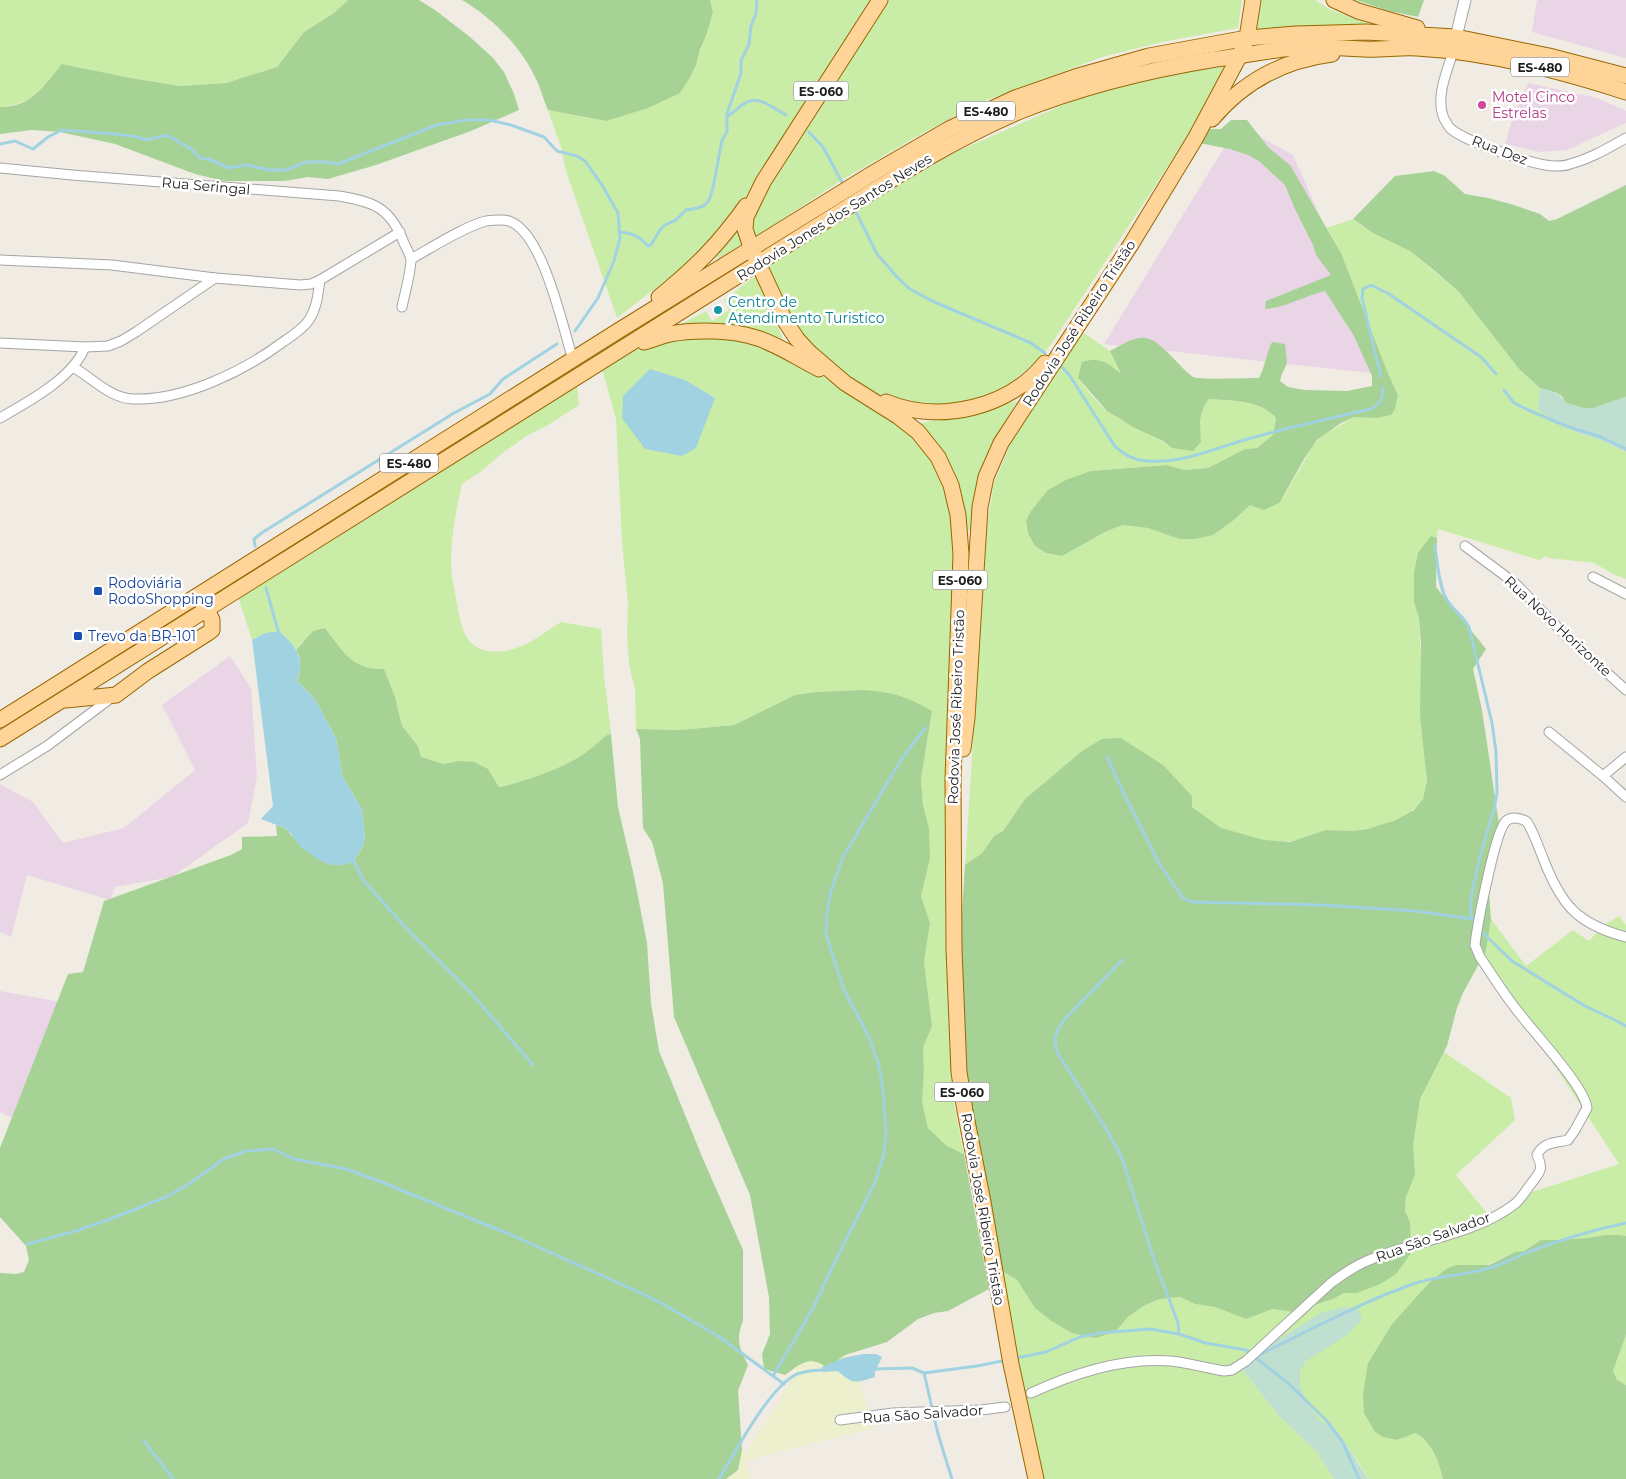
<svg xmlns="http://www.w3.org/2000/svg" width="1626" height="1479" font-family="Montserrat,sans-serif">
	<rect width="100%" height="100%" fill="#f0ece4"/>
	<g fill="#e9d5e5">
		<polygon points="1537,0 1626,0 1626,58 1532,32"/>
		<polygon points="1528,83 1597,98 1626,111 1626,123 1567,150 1540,152 1505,144 1514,112"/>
		<polygon points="1238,125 1293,155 1390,375 1104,344"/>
		<polygon points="230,656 251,688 257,776 248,823 172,877 115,887 110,900 27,875 11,937 0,932 0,784 33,802 63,843 124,828 195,770 162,705"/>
		<polygon points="0,991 77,1005 25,1124 0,1112"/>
	</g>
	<polygon fill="#edf0cd" points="842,1335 875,1428 746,1460 751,1479 726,1479 738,1470 742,1450 744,1455 779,1403 805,1352"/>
	<g fill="#c9eda6">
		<path d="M0 0H348L334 13 304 32 277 67 226 83 180 86 131 78 63 64C43 87 34 103 2 107H0Z"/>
		<polygon points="710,0 870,0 855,23 837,57 737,210 693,259 617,318 565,168 562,150 548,110 606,121 696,65 713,12"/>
		<polygon points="887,0 1242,0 1238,28 1162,42 1102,57 979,103 914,138 840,181 756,237 751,230 752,214"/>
		<polygon points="1260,0 1315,0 1331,10 1372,25 1256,29"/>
		<polygon points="1226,67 1215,91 1189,134 1052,343 1035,363 1007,386 976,400 933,405 890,400 852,382 816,351 791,320 765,270 770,259 958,151 1072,101 1134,83 1199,70"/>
		<path d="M1353 219 1362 226 1410 251 1459 292 1519 369 1540 388 1538 409 1576 432 1598 439 1626 452V579L1613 574 1594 563 1549 558 1546 556 1539 560 1438 529 1437 538 1431 536 1414 602 1419 618 1425 759C1426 772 1429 788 1422 800 1411 818 1376 829 1355 831 1345 832 1335 829 1325 831 1313 833 1301 841 1289 841 1269 843 1236 837 1219 827 1188 808 1168 778 1143 753 1136 747 1128 743 1121 738L1082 751 1025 799 1003 831 994 836 982 853 965 865 987 525 994 483 1011 443 1032 405 1074 342 1084 333 1110 351 1121 375 1078 379C1087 389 1096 402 1107 411 1127 426 1153 433 1172 448L1200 427 1202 407 1209 399C1232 401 1259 399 1276 418L1273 435 1257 448 1245 449 1208 468 1184 470 1167 465 1091 471 1035 546 1046 553 1062 556 1107 531 1123 525 1148 528 1179 539 1213 535 1234 520 1250 505 1265 509 1284 497 1312 447 1322 436 1354 417H1384L1395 409 1398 395 1387 371 1341 253 1327 228Z"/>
		<polygon points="738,227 742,244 720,258 714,257"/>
		<polygon points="748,258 750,263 210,605 206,599"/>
		<polygon points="755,276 787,348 679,325 706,311 712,321 729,310 724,300"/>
		<polygon points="690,335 755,342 773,349 871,403 916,436 943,475 954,525 954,655 946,794 945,928 949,1019 955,1110 964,1154 947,1146 928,1128 922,1102 924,1070 923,1048 932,1026 924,962 930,923 921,896 926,875 929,828 923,805 921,779 932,711 864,690 815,692 795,695 734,725 680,730 636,729 635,689 629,665 627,633 628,604 622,542 616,419 602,369 621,355 660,342"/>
		<path d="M577 385 579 405 548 425 528 435 501 454 483 470 462 484C456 510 451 536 451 563 451 576 455 591 457 604 461 625 464 647 488 651 516 656 539 636 561 622L601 629 604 676 611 734 607 735C598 742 589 751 579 757 558 770 524 782 499 787L488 769 458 761 444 764 421 757 418 746 402 726 395 697 384 669C350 670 344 652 325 628L301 643 296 650 286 637 263 634 252 640 238 596Z"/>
		<polygon points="1017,401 981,469 975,493 973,528 968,531 964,528 938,448 921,423 966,414"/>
		<path d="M1619 916 1626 925V1236L1620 1235H1606L1587 1238 1556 1240H1541L1524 1251 1515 1252 1501 1258 1414 1300 1392 1324 1368 1363 1370 1423 1375 1432 1397 1440 1416 1433C1432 1444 1439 1461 1443 1479H1368C1361 1464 1349 1448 1338 1435 1333 1429 1326 1426 1320 1420 1306 1406 1291 1380 1305 1362 1312 1354 1337 1341 1347 1335L1243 1370 1278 1415 1317 1452 1334 1479H1040L1000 1270 1017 1280 1035 1308 1116 1331 1128 1317 1145 1305 1160 1299 1180 1297 1195 1304 1215 1307 1246 1319 1273 1309 1295 1312 1333 1299 1344 1293H1357L1410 1222 1405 1211 1406 1197 1413 1160V1146L1420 1099 1444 1052 1511 1098 1515 1120 1456 1175 1494 1222 1529 1193 1619 1164 1483 956 1486 951 1491 919 1526 966 1573 930 1589 941 1604 925Z"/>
		<polygon points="1626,1335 1626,1385 1616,1380 1613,1371"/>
	</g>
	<g fill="#a7d295">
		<path d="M348 0H419L435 10 470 37 493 58 504 72 514 94 519 110 471 131 376 165 328 179 308 177 285 181H224L195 174 115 144 60 132 32 130 0 134V107C30 108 45 85 62 64L131 78 180 86 226 83 277 67 304 32 334 13Z"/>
		<path d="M462 0H710L713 12 707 33 700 50 696 65 689 79 680 93 648 108 606 121 548 110C544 101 541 90 537 81 522 48 493 18 462 0Z"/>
		<polygon points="1356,0 1424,0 1418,17 1389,11"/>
		<path d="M1231 120H1247L1268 147 1290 165 1341 253 1387 371 1398 395 1395 409 1391 415 1377 418 1354 417 1341 423 1317 440 1304 459 1283 497 1279 503 1264 510 1250 505 1234 520 1213 535 1195 539H1179L1148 528 1123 525 1107 531 1062 556 1046 553 1035 546 1028 533 1026 521 1031 511 1048 490 1066 480 1091 471 1167 465 1184 470 1208 468 1245 449 1257 448 1273 435 1276 418C1259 399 1232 401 1209 399 1198 412 1200 426 1201 442L1193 451 1172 448 1163 441 1133 427 1107 411 1078 378 1082 362C1101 357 1106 362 1121 374L1110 351C1145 331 1149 333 1176 361 1181 366 1187 373 1193 377 1199 380 1248 378 1259 378 1265 367 1266 354 1272 342L1285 344 1287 363 1282 374 1280 381 1288 387 1305 390 1347 391 1372 386V376L1354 336 1325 291C1304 296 1285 308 1265 309L1266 301 1331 275 1316 255 1313 245 1295 209 1285 185 1259 161 1248 155 1230 149 1199 143 1207 129H1221Z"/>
		<polygon points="1434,171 1445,176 1465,194 1488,198 1514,205 1540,214 1549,221 1557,219 1626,185 1626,397 1594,408 1583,408 1566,403 1562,396 1557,393 1540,388 1519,369 1459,292 1435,271 1410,251 1373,233 1353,219 1395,176"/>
		<polygon points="1431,536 1437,538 1436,587 1486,649 1473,669 1482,710 1499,824 1488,861 1489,894 1491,919 1486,951 1463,993 1457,1008 1447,1046 1420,1099 1413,1146 1415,1174 1406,1197 1405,1211 1410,1222 1411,1253 1396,1274 1380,1284 1357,1293 1344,1293 1333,1299 1294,1312 1273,1309 1246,1319 1215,1307 1195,1304 1180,1297 1160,1299 1145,1305 1128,1317 1116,1331 1096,1338 1072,1333 1050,1320 1035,1308 1017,1280 1000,1270 969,1108 966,1064 961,929 965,865 982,853 994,836 1003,831 1025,799 1082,751 1102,739 1121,738 1163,765 1192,796 1192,807 1221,828 1264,840 1290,842 1326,830 1353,831 1368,829 1396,820 1414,810 1423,799 1427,781 1420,715 1421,645 1419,618 1414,602 1414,572 1418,553"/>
		<path d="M325 628C343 651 351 670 384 669L395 697 402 726 418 746 421 757 444 764 458 761 474 762 488 769 499 787C523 782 558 770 579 757 589 751 598 742 607 735L611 734 618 807 634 876 647 943 651 1003 659 1051 703 1159 743 1250V1321C735 1340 740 1349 748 1365L738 1391 742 1450 738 1470 726 1479H0V1273L16 1274 24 1272 29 1260 26 1246 0 1217V1148L68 974 83 972 104 901 231 855 242 849V837L277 836 276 825 287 829 290 834 319 860 353 862 363 846 365 837 362 810 342 775 336 738 314 698 297 681C301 671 302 659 296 650L313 631Z"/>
		<path d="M864 690C893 692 908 697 932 711L921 779 923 805 929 828 930 858 921 896 930 923 924 962 932 1026 923 1048 924 1070 922 1102 928 1128 947 1146 964 1154 989 1289 948 1311 934 1313 918 1319 887 1342 845 1355 827 1368C810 1354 800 1364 785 1375L764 1369 762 1354 770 1334 769 1297 750 1195 674 1017 663 883 652 842 643 828 640 739 636 729 680 730 734 725 795 695 815 692Z"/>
		<path d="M1606 1235H1620L1626 1236V1335L1613 1371 1617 1380 1626 1385V1479H1443C1439 1461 1432 1443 1416 1433L1397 1440 1383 1437 1375 1432 1364 1413 1363 1395 1368 1363 1392 1324 1428 1284 1446 1269 1456 1265H1489L1515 1252 1524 1251 1541 1240H1556L1587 1238Z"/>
	</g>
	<g fill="#bfdfd1">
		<path d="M1540 388C1552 392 1559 391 1566 403L1583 408H1594L1626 397V452L1598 439 1576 432 1555 421 1538 409Z"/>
		<polygon points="1345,1307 1359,1309 1362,1319 1347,1335 1306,1361 1300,1371 1300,1386 1308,1404 1320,1420 1336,1432 1346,1444 1368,1479 1334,1479 1317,1452 1278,1415 1243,1370 1271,1344 1321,1313"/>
	</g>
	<g fill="#a1d2e1">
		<polygon points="650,369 685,380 715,398 696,448 682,456 645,449 622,418 623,396"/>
		<path d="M271 632H280C297 647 305 659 297 681L314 698 336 738 342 775 362 810 365 837 363 846 353 862 344 865H331L319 860 301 847 287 829 261 819 273 806 252 640 263 634Z"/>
		<path d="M863 1354H876L882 1357 875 1372V1377C856 1383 853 1385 838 1371L824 1372 821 1370 822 1367 843 1358Z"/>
	</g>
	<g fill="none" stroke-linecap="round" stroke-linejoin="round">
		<g stroke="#a1d2e1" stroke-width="3">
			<path d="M727 117C734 112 742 103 750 101 760 97 777 110 786 115"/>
			<polyline points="809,132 823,147 844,186"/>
			<polyline points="0,144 15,141 33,149 48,137 62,130 116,134 138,137 146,140 167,135 191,149 200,158 208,159 229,168 246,165 270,170 285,170 307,162 325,162 338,164 437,125 466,120 489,120 511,125 544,137 557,151 577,156 585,161 602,185 618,213 620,238 614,261 598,298 575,331"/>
			<polyline points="854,208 877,254 898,278 910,289 932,301 1031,343 1045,353"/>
			<path d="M619 232C633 233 640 237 648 246L651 245 660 230 665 225 676 220 686 210 698 208 705 205 709 200 713 188 722 140 727 132V114L741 73V61L749 44 751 26 756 13 757 0"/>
			<path d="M1061 366 1070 376 1114 445C1124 455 1133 460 1148 461 1183 464 1218 447 1251 438 1291 427 1331 418 1371 409 1380 404 1383 398 1383 388"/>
			<polyline points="1381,377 1362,298 1363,289 1371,285 1389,294 1481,357 1496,374"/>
			<polyline points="1504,390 1514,403 1526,409 1566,426 1601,437 1626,449"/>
			<polyline points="255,546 254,539 263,532 454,413 490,394 503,379 557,344"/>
			<path d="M1435 546C1437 560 1439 588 1447 600 1453 610 1463 616 1469 627L1492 723 1496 752 1497 793 1494 809 1480 856 1472 892 1470 910 1472 919 1484 934 1512 961 1585 1006 1613 1019 1626 1026"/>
			<polyline points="266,588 279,634"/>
			<polyline points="1107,757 1127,800 1160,865 1183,898 1192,902 1321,905 1416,911 1472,919"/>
			<polyline points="352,857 363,880 407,929 472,994 533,1065"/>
			<polyline points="1122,960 1064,1020 1058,1030 1055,1038 1056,1049 1060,1057 1108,1132 1122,1158 1152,1254 1178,1323 1179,1334"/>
			<polyline points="27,1244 76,1231 113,1218 166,1197 189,1184 224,1159 246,1151 273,1149 294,1159 346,1169 374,1179 509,1234 641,1293 661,1303 718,1336 784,1384"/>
			<path d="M1257 1356C1310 1330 1363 1301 1419 1282 1443 1275 1469 1275 1493 1267 1506 1263 1516 1257 1528 1252 1560 1240 1593 1230 1626 1223"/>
			<polyline points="1016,1358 1046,1352 1080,1337 1100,1333 1150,1329 1179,1334 1206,1343 1246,1350 1288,1383 1327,1421 1342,1441 1359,1479"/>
			<polyline points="873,1369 912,1368 924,1373 977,1366 1007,1360"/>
			<polyline points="924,1373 938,1434 952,1479"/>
			<polyline points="773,1376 812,1310 841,1249 874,1185 884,1154 886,1130 883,1091 879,1066 869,1037 844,990 826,935 827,911 831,891 843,857 901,760 925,728"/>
			<polyline points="144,1441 173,1479"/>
			<path d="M719 1479C736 1451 769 1387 797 1374 806 1371 815 1370 824 1370"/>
		</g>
		<defs>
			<g id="minor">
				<path d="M1453 52C1447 71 1436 96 1443 116 1444 119 1448 126 1451 129 1465 141 1535 166 1555 166 1560 166 1566 166 1570 164 1590 159 1608 148 1626 138"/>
				<path d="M0 168 72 175 339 196C374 202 390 207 404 243 406 248 411 255 411 261 410 276 405 292 402 307"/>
				<path d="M411 259C431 248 465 226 486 221 493 220 502 219 509 221 543 232 563 328 573 360"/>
				<polyline points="0,260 112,265 215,278 300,285 311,284 320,280 400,232"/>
				<polyline points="0,343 85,347 108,346 121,341 136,332 215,278"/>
				<path d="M73 367C92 378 110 398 133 399 183 401 244 371 283 342 292 336 303 329 309 320 317 308 318 294 320 280"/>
				<path d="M0 418C28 402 73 378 85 347"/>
				<polyline points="1465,546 1516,584 1563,633 1626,690"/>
				<polyline points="1593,577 1626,594"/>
				<polyline points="1549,732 1603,776 1626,797"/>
				<polyline points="0,775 47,746 111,698"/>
				<polyline points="1603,776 1626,757"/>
				<path d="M1031 1393C1074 1373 1123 1357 1171 1361 1189 1363 1206 1368 1224 1371L1232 1370 1246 1361 1331 1283C1344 1273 1358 1264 1374 1258 1417 1241 1479 1233 1516 1203 1521 1198 1526 1191 1530 1185 1540 1172 1544 1170 1537 1155 1543 1142 1555 1143 1568 1140L1575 1130 1587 1108C1585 1087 1534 1033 1520 1014 1505 996 1493 976 1480 957L1475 945 1476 937C1479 918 1495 832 1506 821 1512 816 1521 818 1527 822 1534 833 1538 846 1543 858 1561 905 1577 924 1626 937"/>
				<polyline points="840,1420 893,1413 981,1410 1005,1407"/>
			</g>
			<polyline id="tertiary" points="1456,37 1465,0"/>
			<g id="primary">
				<polyline points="880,0 763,182 746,217 745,229 752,250 785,321 797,339 810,353 845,383 899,417 918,432 938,457 951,485 958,515 961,554 953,779 954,949 959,1072 965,1111 983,1202 1011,1364 1036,1479"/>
				<polyline points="1334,0 1358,11 1417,28"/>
				<path d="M1212 119C1243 82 1284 60 1332 54"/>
				<path d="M659 297C695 268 719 244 746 206"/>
				<path d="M644 342C652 340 661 336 670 334 695 329 733 330 757 338 779 345 799 359 819 369"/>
				<path d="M886 402C939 424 1009 408 1045 363"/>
				<polyline points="66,700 116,695 148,671 208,633 212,630 212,620 203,601"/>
				<polyline points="0,720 618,331 875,172 949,129 1015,98 1075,77 1149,56 1247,38 1296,34 1366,32 1456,37 1549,56 1626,76"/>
				<path d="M0 739 846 208C902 173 957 138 1018 112 1082 86 1148 70 1216 59 1242 56 1268 50 1294 48 1318 46 1340 48 1364 49 1381 50 1399 47 1417 48 1488 52 1559 70 1626 92"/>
				<polyline points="963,749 967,718 980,507 986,477 1001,443 1130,246 1195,139 1241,53 1247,38 1253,0"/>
			</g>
		</defs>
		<use href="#minor" stroke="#a5a5a5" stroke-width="11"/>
		<use href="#tertiary" stroke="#a5a5a5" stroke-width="13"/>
		<use href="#primary" stroke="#986700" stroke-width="17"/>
		<use href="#minor" stroke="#fff" stroke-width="9"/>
		<use href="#tertiary" stroke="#fff" stroke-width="11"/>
		<use href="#primary" stroke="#ffd499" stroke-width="15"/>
	</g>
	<circle fill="#d1479c" stroke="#fff" stroke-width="2" cx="1482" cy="105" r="5"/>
	<circle fill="#0f9aa8" stroke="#fff" stroke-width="2" cx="718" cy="310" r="5"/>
	<g fill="#1a4fb4" stroke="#fff" stroke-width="2">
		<rect x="93" y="586" width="10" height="10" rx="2.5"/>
		<rect x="73" y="631" width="10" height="10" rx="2.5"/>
	</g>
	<g text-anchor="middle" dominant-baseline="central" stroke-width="5" stroke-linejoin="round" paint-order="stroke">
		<g fill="#fff" stroke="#626262" stroke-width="1">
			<rect x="1511" y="57.5" width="58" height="19" rx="4"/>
			<rect x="793.5" y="81.5" width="55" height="19" rx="4"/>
			<rect x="957" y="101.5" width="58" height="19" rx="4"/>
			<rect x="380" y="453.5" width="58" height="19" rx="4"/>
			<rect x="932.5" y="570.5" width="55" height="19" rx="4"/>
			<rect x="934.5" y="1082.5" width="55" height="19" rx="4"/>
		</g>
		<g font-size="12" font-weight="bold" fill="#1e1e1e">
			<text x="1540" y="67">ES-480</text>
			<text x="821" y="91">ES-060</text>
			<text x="986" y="111">ES-480</text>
			<text x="409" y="463">ES-480</text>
			<text x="960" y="580">ES-060</text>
			<text x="962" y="1092">ES-060</text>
		</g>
		<g font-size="14" fill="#b23c85" stroke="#fff" text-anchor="start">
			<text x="1492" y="97">Motel Cinco<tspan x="1492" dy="16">Estrelas</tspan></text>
		</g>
		<g font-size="14" fill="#1e1e1e" stroke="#fff">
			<text transform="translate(1500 150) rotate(21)">Rua Dez</text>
			<text transform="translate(206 186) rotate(5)">Rua Seringal</text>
			<text transform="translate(834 217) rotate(-32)">Rodovia Jones dos Santos Neves</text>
			<text transform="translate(1079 323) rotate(-57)">Rodovia José Ribeiro Tristão</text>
			<text transform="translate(1558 626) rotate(43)">Rua Novo Horizonte</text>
			<text transform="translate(956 707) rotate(-88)">Rodovia José Ribeiro Tristão</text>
			<text transform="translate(983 1209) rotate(80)">Rodovia José Ribeiro Tristão</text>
			<text transform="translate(1433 1237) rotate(-20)">Rua São Salvador</text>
			<text transform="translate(923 1414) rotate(-4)">Rua São Salvador</text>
		</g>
		<g font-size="14" fill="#0d838f" stroke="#fff" text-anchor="start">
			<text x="728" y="302">Centro de<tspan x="728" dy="16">Atendimento Turistico</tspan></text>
		</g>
		<g font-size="14" fill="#164399" stroke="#fff" text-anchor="start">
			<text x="108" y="583">Rodoviária<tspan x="108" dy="16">RodoShopping</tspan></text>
			<text x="88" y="636">Trevo da BR-101</text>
		</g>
	</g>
</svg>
